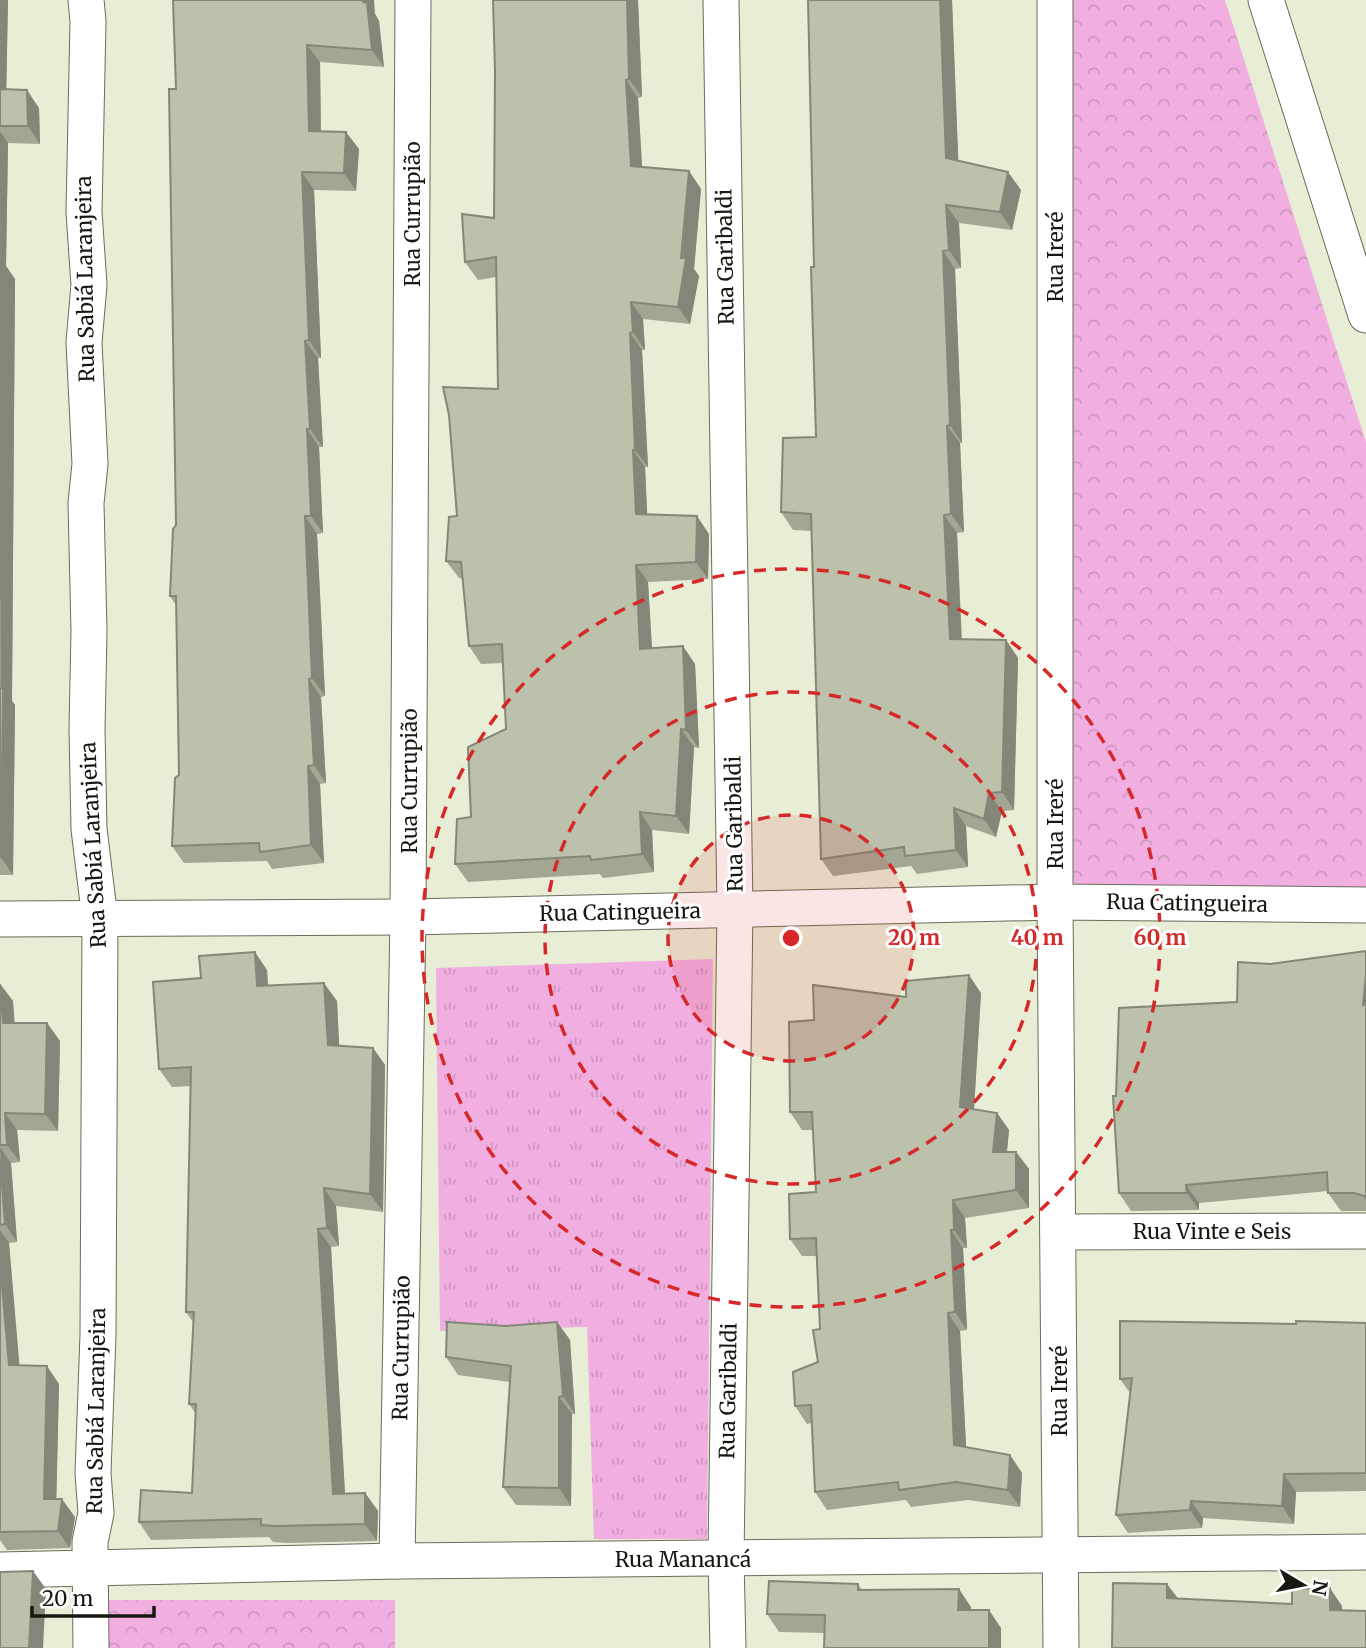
<svg xmlns="http://www.w3.org/2000/svg" width="1366" height="1648" font-family="Merriweather,serif">
	<defs>
		<pattern id="grass-tufts" width="24" height="20" patternUnits="userSpaceOnUse" patternTransform="scale(1.75)"><rect width="24" height="20" fill="#f1afe1"/><path d="M3 7l-1-3M5 7V3M7 7l1-3M15 17l-1-3M17 17v-4M19 17l1-3" fill="none" stroke="#ce96c0"/></pattern>
		<pattern id="park-crowns" width="20" height="18" patternUnits="userSpaceOnUse" patternTransform="scale(1.75)"><rect width="20" height="18" fill="#f1afe1"/><path d="M2 6a3 3 0 1 1 6 0M12 15a3 3 0 1 1 6 0" fill="none" stroke="#ce96c0"/></pattern>
	</defs>
	<rect width="100%" height="100%" fill="#e8edd6"/>
	<polygon fill="url(#grass-tufts)" points="713,959 707,1539 594,1539 587,1327 440,1331 436,968"/>
	<g fill="url(#park-crowns)">
		<polygon points="1062,0 1225,0 1366,442 1366,913 1073,912"/>
		<rect x="101" y="1600" width="294" height="48"/>
	</g>
	<g fill="none" stroke-linecap="round" stroke-linejoin="round">
		<defs>
			<g id="street">
				<polyline points="86,0 88,21 84,212 89,285 84,342 90,464 86,503 89,631 87,730 89,829 100,919 98,1335 93,1473 96,1513 90,1542 91,1648"/>
				<polyline points="721,0 735,909 726,1559 728,1648"/>
				<polyline points="1055,0 1055,902 1061,1648"/>
				<polyline points="1266,0 1366,315"/>
				<polyline points="0,919 408,917 1055,902 1366,905"/>
				<polyline points="1058,1232 1366,1231"/>
				<polyline points="397,1561 408,917 413,0"/>
				<polyline points="0,1570 397,1561 1366,1552"/>
			</g>
		</defs>
		<use href="#street" stroke="#696d59" stroke-width="37"/>
		<use href="#street" stroke="#fff" stroke-width="35"/>
	</g>
	<g fill="#a2a693">
		<polygon points="0,0 8,0 6,90 39,108 40,144 8,143 6,266 15,279 12,701 15,705 13,875 0,875"/>
		<polygon points="638,0 642,97 638,98 642,167 689,171 701,189 694,269 699,276 690,324 643,319 645,350 642,350 648,467 645,467 647,514 709,534 708,579 648,582 652,648 695,664 699,748 694,747 689,834 652,830 654,872 603,878 600,874 468,882 455,864 471,817 506,729 503,663 481,664 469,646 463,579 459,578 446,561 457,516 498,389 496,277 478,280 465,262 494,218 495,71"/>
		<polygon points="808,0 952,0 958,161 1021,190 1012,230 959,223 961,268 955,269 962,443 960,443 964,532 957,533 962,639 1006,640 1018,658 1014,810 1002,811 996,837 966,826 968,867 917,874 911,866 833,876 821,859 812,531 793,530 781,512 816,437 814,267"/>
		<polygon points="375,14 379,21 384,67 320,62 321,131 359,149 356,191 314,190 321,358 318,358 323,447 319,447 323,533 317,534 325,696 321,697 326,783 320,784 324,863 272,869 267,861 184,863 172,846 179,775 176,605 170,596 176,525 176,89"/>
		<polygon points="1366,951 1366,1211 1341,1211 1328,1193 1328,1191 1199,1203 1199,1210 1131,1211 1119,1193 1116,1096 1237,1002 1270,964"/>
		<polygon points="267,970 268,986 337,1001 339,1046 373,1048 385,1065 383,1212 336,1206 339,1246 331,1247 345,1494 365,1493 378,1511 377,1541 287,1543 273,1542 269,1537 151,1540 139,1522 192,1493 196,1414 189,1404 193,1322 186,1312 191,1086 172,1087 159,1069 201,978"/>
		<polygon points="0,984 13,1001 14,1023 47,1023 60,1041 58,1131 17,1130 20,1162 11,1163 17,1242 9,1243 19,1366 59,1384 56,1499 75,1517 70,1548 7,1550 0,1540"/>
		<polygon points="981,993 974,1109 997,1113 1009,1130 1007,1152 1016,1152 1029,1169 1029,1208 965,1218 967,1248 963,1248 967,1330 960,1331 966,1447 1010,1455 1022,1473 1020,1507 968,1500 911,1507 906,1500 827,1510 815,1492 812,1423 807,1424 795,1406 818,1362 820,1329 816,1256 802,1256 790,1239 816,1192 813,1130 802,1130 790,1112 814,1020 906,997"/>
		<polygon points="557,1322 570,1340 575,1414 572,1414 571,1506 516,1505 503,1487 510,1382 458,1375 446,1357 506,1326"/>
		<polygon points="1366,1323 1366,1491 1296,1492 1294,1524 1203,1518 1202,1528 1128,1533 1116,1515 1130,1393 1120,1379 1296,1324"/>
		<polygon points="858,1584 862,1590 971,1607 971,1610 1001,1628 1001,1648 824,1648 825,1633 779,1632 767,1614"/>
	</g>
	<g fill="#848778">
		<polygon points="0,0 8,0 6,107 0,98"/>
		<polygon points="363,0 374,0 375,14 379,21 384,67 372,50"/>
		<polygon points="627,0 638,0 642,97 629,79"/>
		<polygon points="940,0 952,0 959,176 946,158"/>
		<polygon points="307,45 320,62 321,149 309,131"/>
		<polygon points="626,80 638,98 643,183 631,166"/>
		<polygon points="27,90 39,108 40,144 28,126"/>
		<polygon points="0,131 8,143 6,266 15,279 12,701 15,705 13,875 1,857"/>
		<polygon points="346,132 359,149 356,191 344,173"/>
		<polygon points="689,171 701,189 694,269 699,276 690,324 678,307"/>
		<polygon points="302,172 314,190 321,358 309,340"/>
		<polygon points="1008,172 1021,190 1012,230 1000,212"/>
		<polygon points="946,205 959,223 961,268 949,250"/>
		<polygon points="943,251 955,269 962,443 950,425"/>
		<polygon points="631,302 643,319 645,350 633,332"/>
		<polygon points="630,333 642,350 648,467 635,450"/>
		<polygon points="305,341 318,358 323,447 310,429"/>
		<polygon points="947,426 960,443 964,532 951,514"/>
		<polygon points="307,429 319,447 323,533 311,516"/>
		<polygon points="633,450 645,467 648,531 636,514"/>
		<polygon points="944,515 957,533 962,656 950,639"/>
		<polygon points="305,516 317,534 325,696 312,678"/>
		<polygon points="697,516 709,534 708,579 696,562"/>
		<polygon points="636,565 648,582 653,666 640,649"/>
		<polygon points="1006,640 1018,658 1014,810 1002,792"/>
		<polygon points="683,646 695,664 699,748 686,730"/>
		<polygon points="309,679 321,697 326,783 314,765"/>
		<polygon points="681,729 694,747 689,834 676,816"/>
		<polygon points="308,766 320,784 324,863 311,845"/>
		<polygon points="989,793 1002,811 996,837 984,819"/>
		<polygon points="954,808 966,826 968,867 956,850"/>
		<polygon points="640,812 652,830 654,872 642,854"/>
		<polygon points="255,952 267,970 269,1004 257,986"/>
		<polygon points="1366,974 1366,1008 1363,1005"/>
		<polygon points="969,975 981,993 973,1125 960,1107"/>
		<polygon points="324,983 337,1001 340,1063 328,1045"/>
		<polygon points="0,984 13,1001 16,1041 3,1023"/>
		<polygon points="47,1023 60,1041 58,1131 45,1114"/>
		<polygon points="373,1048 385,1065 383,1212 370,1194"/>
		<polygon points="5,1113 17,1130 20,1162 7,1145"/>
		<polygon points="997,1113 1009,1130 1005,1170 993,1152"/>
		<polygon points="0,1147 11,1163 17,1242 5,1224"/>
		<polygon points="1016,1152 1029,1169 1029,1208 1016,1190"/>
		<polygon points="1186,1185 1199,1203 1199,1210 1187,1193"/>
		<polygon points="324,1188 336,1206 339,1246 327,1228"/>
		<polygon points="953,1200 965,1218 967,1248 954,1230"/>
		<polygon points="318,1229 331,1247 346,1512 333,1494"/>
		<polygon points="0,1230 9,1243 21,1383 9,1365 0,1263"/>
		<polygon points="951,1230 963,1248 967,1330 955,1312"/>
		<polygon points="948,1313 960,1331 967,1463 954,1445"/>
		<polygon points="557,1322 570,1340 575,1414 563,1396"/>
		<polygon points="47,1366 59,1384 56,1516 44,1499"/>
		<polygon points="559,1397 572,1414 571,1506 559,1488"/>
		<polygon points="1010,1455 1022,1473 1020,1507 1008,1490"/>
		<polygon points="1284,1474 1296,1492 1294,1524 1282,1506"/>
		<polygon points="365,1493 378,1511 377,1541 365,1524"/>
		<polygon points="62,1499 75,1517 70,1548 58,1531"/>
		<polygon points="1191,1501 1203,1518 1202,1528 1190,1510"/>
		<polygon points="33,1571 46,1589 43,1648 29,1648"/>
		<polygon points="1167,1584 1180,1601 1167,1598"/>
		<polygon points="1330,1588 1342,1606 1342,1628 1330,1610"/>
		<polygon points="959,1589 971,1607 971,1628 958,1610"/>
		<polygon points="989,1610 1001,1628 1001,1648 989,1648"/>
	</g>
	<g fill="#bcc1ab" stroke="#848778" stroke-width="2">
		<polygon points="173,0 363,0 363,2 367,3 372,50 307,45 309,131 346,132 344,173 302,172 309,340 305,341 310,429 307,429 311,516 305,516 312,678 309,679 314,765 308,766 311,845 260,852 259,843 172,846 175,778 179,775 176,596 170,596 173,529 176,525 169,89 176,89"/>
		<polygon points="493,0 627,0 629,79 626,80 631,166 689,171 681,258 686,258 678,307 631,302 633,332 630,333 635,450 633,450 636,514 697,516 696,562 636,565 640,649 683,646 686,730 681,729 676,816 640,812 642,854 591,860 590,856 455,864 457,819 471,817 468,747 506,729 502,644 469,646 461,562 446,561 449,517 457,516 449,415 443,387 498,389 496,257 465,262 462,214 494,218 495,71"/>
		<polygon points="808,0 940,0 946,158 1008,172 1000,212 946,205 949,250 943,251 950,425 947,426 951,514 944,515 950,639 1006,640 1002,792 989,793 984,819 954,808 956,850 905,856 904,847 821,859 811,514 781,512 783,438 816,437 811,267 814,267"/>
		<polygon points="0,89 27,90 28,126 0,126"/>
		<polygon points="0,261 2,261 0,601"/>
		<polygon points="0,688 3,688 1,857 0,857"/>
		<polygon points="1366,951 1366,974 1363,1005 1366,1004 1366,1198 1364,1196 1354,1193 1328,1193 1327,1172 1186,1185 1187,1193 1119,1193 1113,1096 1116,1096 1119,1008 1237,1002 1238,962 1270,964"/>
		<polygon points="255,952 257,986 324,983 328,1045 373,1048 370,1194 324,1188 327,1228 318,1229 333,1494 365,1493 365,1524 275,1526 261,1525 261,1519 139,1522 141,1490 192,1493 196,1404 189,1404 194,1312 186,1312 191,1067 159,1069 153,982 201,978 199,956"/>
		<polygon points="969,975 960,1107 997,1113 993,1152 1016,1152 1016,1190 953,1200 954,1230 951,1230 955,1312 948,1313 954,1445 1010,1455 1008,1490 956,1482 899,1490 898,1482 815,1492 811,1405 795,1406 793,1372 818,1362 813,1330 820,1329 816,1238 790,1239 789,1194 816,1192 812,1112 790,1112 789,1022 814,1020 813,985 906,997 906,981"/>
		<polygon points="0,984 3,1023 47,1023 45,1114 5,1113 7,1145 0,1145"/>
		<polygon points="0,1159 5,1224 0,1225"/>
		<polygon points="0,1263 9,1365 47,1366 44,1499 62,1499 58,1531 0,1532"/>
		<polygon points="1120,1321 1296,1324 1296,1321 1366,1323 1366,1473 1284,1474 1282,1506 1191,1501 1190,1510 1116,1515 1132,1378 1120,1379"/>
		<polygon points="447,1322 506,1326 557,1322 563,1396 559,1397 559,1488 503,1487 511,1366 446,1357"/>
		<polygon points="33,1571 29,1648 0,1648 0,1572"/>
		<polygon points="769,1581 858,1584 858,1590 959,1589 958,1610 989,1610 989,1648 824,1648 825,1615 767,1614"/>
		<polygon points="1113,1583 1167,1584 1167,1598 1292,1604 1292,1589 1330,1588 1330,1610 1366,1611 1366,1648 1112,1648"/>
	</g>
	<circle cx="791" cy="938" r="123" fill="#d62828" fill-opacity=".12"/>
	<g fill="none" stroke="#d62828" stroke-width="3.5" stroke-dasharray="12 9">
		<circle cx="791" cy="938" r="123"/>
		<circle cx="791" cy="938" r="246"/>
		<circle cx="791" cy="938" r="369"/>
	</g>
	<g text-anchor="middle" dominant-baseline="central" stroke-width="6" stroke-linejoin="round" paint-order="stroke">
		<g font-size="21" fill="#171810" stroke="#fff">
			<text transform="translate(412 214) rotate(-90)">Rua Currupião</text>
			<text transform="translate(725 257) rotate(-91)">Rua Garibaldi</text>
			<text transform="translate(1055 257) rotate(-90)">Rua Ireré</text>
			<text transform="translate(85 279) rotate(-91)">Rua Sabiá Laranjeira</text>
			<text transform="translate(409 781) rotate(-90)">Rua Currupião</text>
			<text transform="translate(734 824) rotate(-91)">Rua Garibaldi</text>
			<text transform="translate(1055 824) rotate(-90)">Rua Ireré</text>
			<text transform="translate(93 845) rotate(-93)">Rua Sabiá Laranjeira</text>
			<text transform="translate(1187 903) rotate(1)">Rua Catingueira</text>
			<text transform="translate(620 912) rotate(-1)">Rua Catingueira</text>
			<text x="1212" y="1231">Rua Vinte e Seis</text>
			<text transform="translate(401 1348) rotate(-89)">Rua Currupião</text>
			<text transform="translate(728 1391) rotate(-89)">Rua Garibaldi</text>
			<text transform="translate(1059 1391) rotate(-90)">Rua Ireré</text>
			<text transform="translate(96 1411) rotate(-89)">Rua Sabiá Laranjeira</text>
			<text x="683" y="1559">Rua Manancá</text>
		</g>
	</g>
	<circle cx="791" cy="938" r="10" fill="#d62828" stroke="#fff" stroke-width="3.5"/>
	<g font-size="21" text-anchor="middle" font-weight="bold" fill="#d62828" stroke="#fff" stroke-width="6" stroke-linejoin="round" paint-order="stroke">
		<text x="914" y="945">20 m</text>
		<text x="1037" y="945">40 m</text>
		<text x="1160" y="945">60 m</text>
	</g>
	<g transform="translate(1303 1585) rotate(100)" stroke="#ffffff" stroke-width="5" paint-order="stroke">
	<path d="M0-5L12 26L0 18L-12 26Z" fill="#171810"/>
	<text y="-10" font-size="19" font-weight="bold" text-anchor="middle" fill="#171810">N</text>
	</g>
	<path d="M32 1606v10h122v-10" fill="none" stroke="#171810" stroke-width="3.5"/>
	<text x="42" y="1606" font-size="21" fill="#171810" stroke="#ffffff" stroke-width="5" paint-order="stroke">20 m</text>
</svg>
